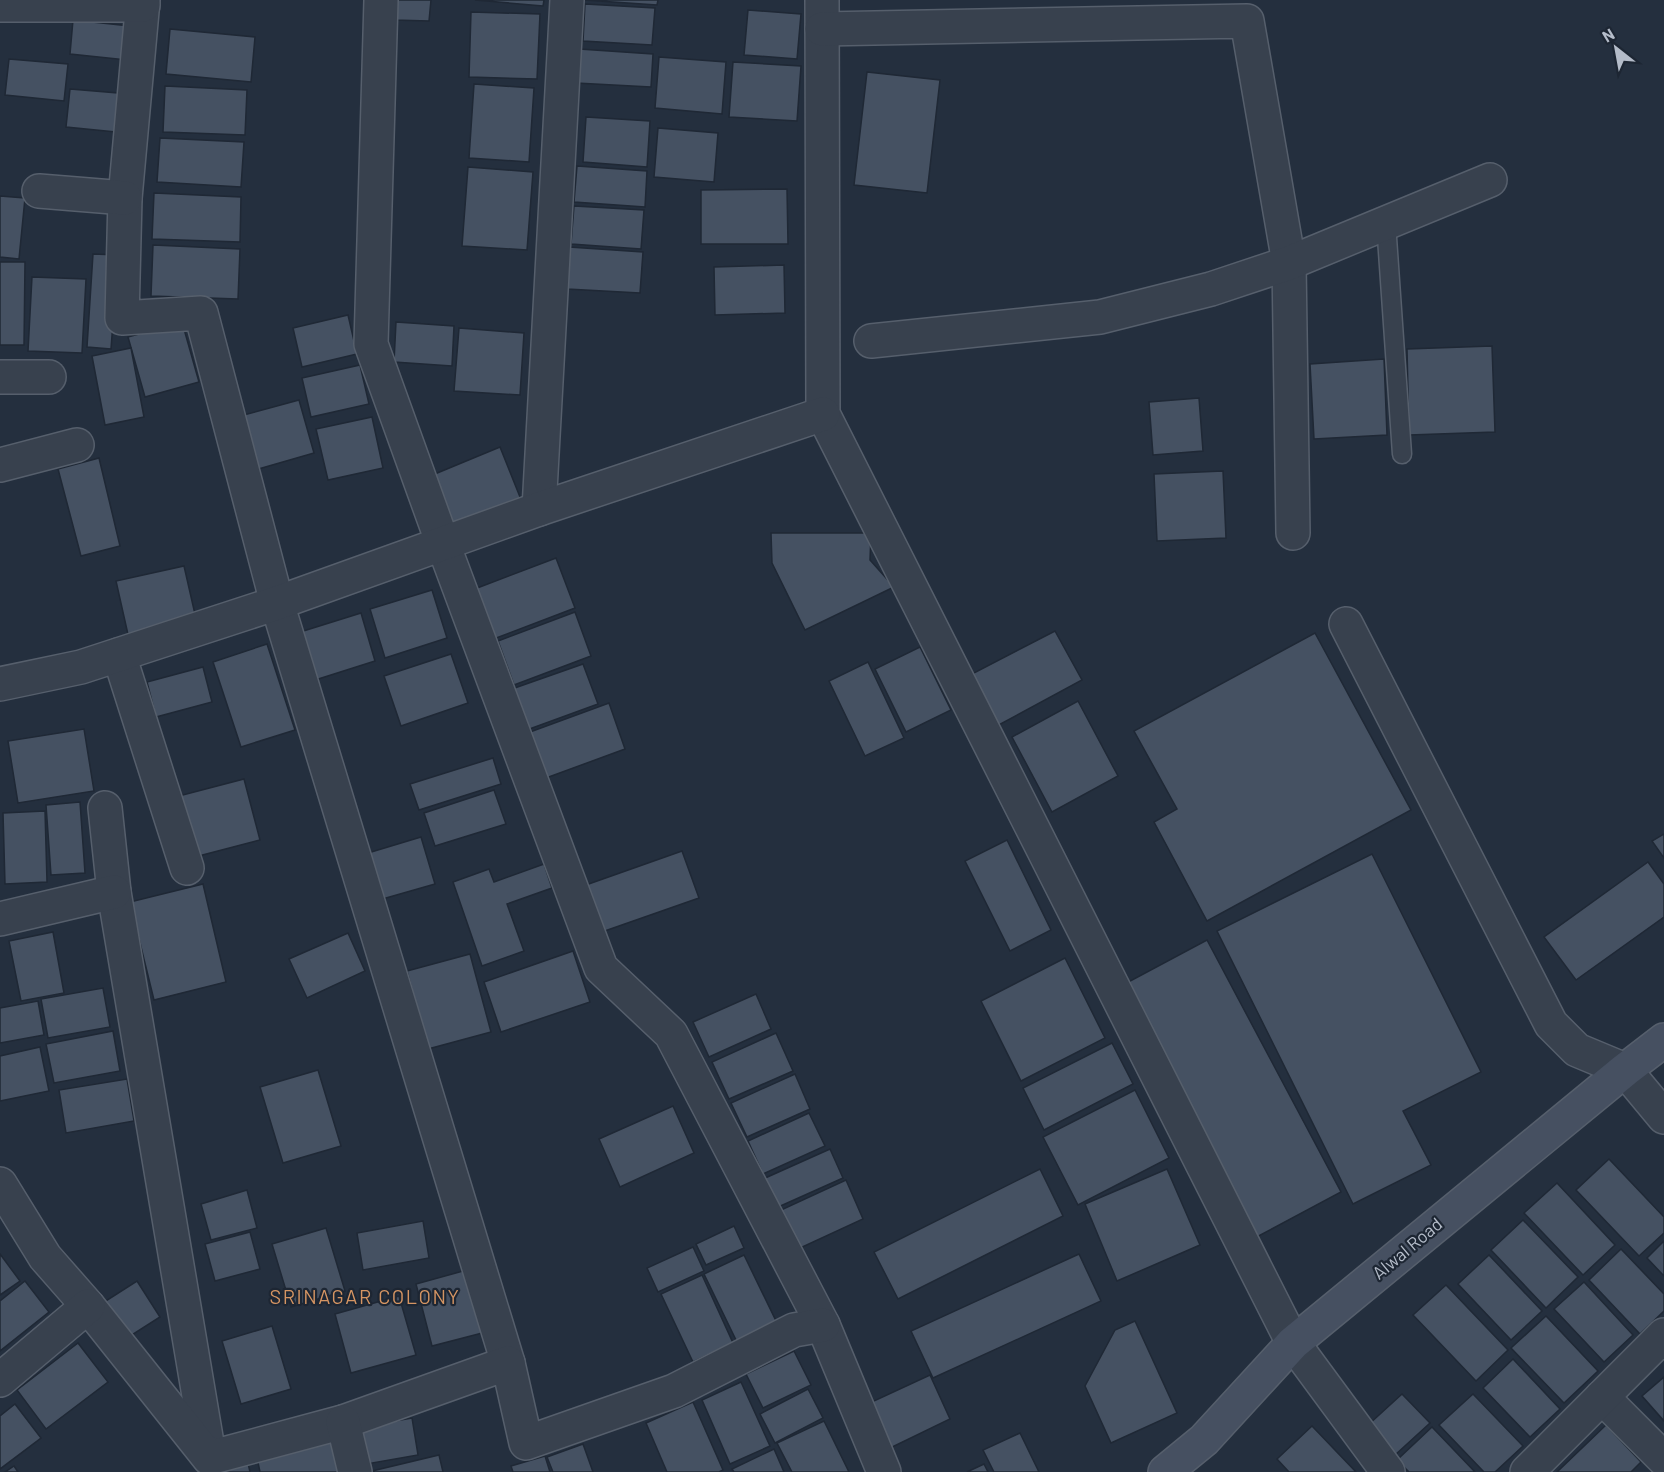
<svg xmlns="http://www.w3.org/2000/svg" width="1664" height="1472" font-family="Barlow,sans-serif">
	<rect width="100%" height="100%" fill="#242f3e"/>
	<g fill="#455162" stroke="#1f2835" stroke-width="1.5">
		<polygon points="395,0 431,0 429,21 394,20"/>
		<polygon points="475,0 544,0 543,6"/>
		<polygon points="584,0 658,0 657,5"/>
		<polygon points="585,4 655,8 652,45 583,41"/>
		<polygon points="748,10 801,14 797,59 744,55"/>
		<polygon points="471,12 540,14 537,79 469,77"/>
		<polygon points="73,20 130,26 127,60 70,54"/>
		<polygon points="170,29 255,37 251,82 166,74"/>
		<polygon points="579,49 653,54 651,87 576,83"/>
		<polygon points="659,57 726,62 722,114 655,108"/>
		<polygon points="9,59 68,64 64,101 5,95"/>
		<polygon points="733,62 801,66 797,121 729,117"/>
		<polygon points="867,72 940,80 927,193 854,185"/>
		<polygon points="474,84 534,88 529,162 469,158"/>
		<polygon points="165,86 247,90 245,135 163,132"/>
		<polygon points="70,89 130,94 126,133 66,127"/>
		<polygon points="586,117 650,121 647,167 583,162"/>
		<polygon points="658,128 718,133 714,182 654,177"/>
		<polygon points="160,138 244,142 241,187 157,182"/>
		<polygon points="577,166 647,171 645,207 574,202"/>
		<polygon points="468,167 533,172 527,250 462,246"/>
		<polygon points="787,189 788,244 701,244 701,190"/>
		<polygon points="154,193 241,197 240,242 152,239"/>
		<polygon points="0,196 25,198 19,259 0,257"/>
		<polygon points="574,206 644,210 641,249 571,244"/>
		<polygon points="153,245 240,249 238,299 151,296"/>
		<polygon points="569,247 643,252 640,293 567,289"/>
		<polygon points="93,254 118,255 111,349 87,347"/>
		<polygon points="0,262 25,262 24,345 0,345"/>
		<polygon points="784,265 785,313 715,315 714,267"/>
		<polygon points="32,277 86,279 82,353 28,351"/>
		<polygon points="348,315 357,354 302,367 293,328"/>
		<polygon points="182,322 199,382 145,397 128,337"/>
		<polygon points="396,322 454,326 452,366 394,362"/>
		<polygon points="459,328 524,333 520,395 454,391"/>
		<polygon points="1492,346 1495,432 1409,435 1407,349"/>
		<polygon points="131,348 144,417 105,425 92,356"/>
		<polygon points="1384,359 1387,435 1314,439 1310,364"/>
		<polygon points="360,365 369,404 311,417 302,378"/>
		<polygon points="1199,398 1203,451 1153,455 1149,402"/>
		<polygon points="299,400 314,453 255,470 240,416"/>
		<polygon points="372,417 383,468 328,480 316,429"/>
		<polygon points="500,447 522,502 452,531 430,476"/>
		<polygon points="99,458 120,546 81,556 58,469"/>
		<polygon points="1223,471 1226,538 1157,541 1154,474"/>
		<polygon points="771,533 871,533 870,560 894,587 805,630 772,563"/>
		<polygon points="556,558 575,608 491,640 472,590"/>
		<polygon points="184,566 197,623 129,639 116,581"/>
		<polygon points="432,590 447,638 385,658 370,609"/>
		<polygon points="575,612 591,656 514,685 498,641"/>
		<polygon points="361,613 375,661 312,681 297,633"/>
		<polygon points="1055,631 1082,680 995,727 968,676"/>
		<polygon points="1315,633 1411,810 1207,921 1154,822 1177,809 1134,731"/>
		<polygon points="267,644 295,730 241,747 213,662"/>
		<polygon points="920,647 951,710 906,732 875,669"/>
		<polygon points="451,654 468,703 401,726 384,676"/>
		<polygon points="868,662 904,738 865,756 829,681"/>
		<polygon points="583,664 598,704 524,731 509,690"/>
		<polygon points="203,667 212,702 156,717 147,682"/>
		<polygon points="1078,701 1118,776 1052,812 1012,737"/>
		<polygon points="609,703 625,749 546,778 530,732"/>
		<polygon points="84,729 94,791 18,803 8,741"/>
		<polygon points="493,758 501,784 419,810 410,784"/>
		<polygon points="244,779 260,840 191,858 175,797"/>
		<polygon points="494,790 506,824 435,846 424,813"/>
		<polygon points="80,802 85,873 51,875 46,805"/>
		<polygon points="45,811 47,882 5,884 3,813"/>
		<polygon points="1664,834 1664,858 1652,841"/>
		<polygon points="421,837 435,884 372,902 358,856"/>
		<polygon points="1007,840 1051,930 1010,951 965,861"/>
		<polygon points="682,851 699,898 599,933 583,886"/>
		<polygon points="1372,854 1481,1072 1403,1111 1431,1165 1353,1204 1217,931"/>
		<polygon points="1648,862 1664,884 1664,917 1576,980 1544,937"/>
		<polygon points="544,864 552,888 507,904 524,951 482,966 453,882 489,869 494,882"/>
		<polygon points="203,884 226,982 154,1000 130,902"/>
		<polygon points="53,932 64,993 21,1001 9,941"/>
		<polygon points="348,933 365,971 307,998 289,959"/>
		<polygon points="1207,940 1341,1192 1251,1240 1117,988"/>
		<polygon points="573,951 590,1002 501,1032 484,982"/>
		<polygon points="470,954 491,1032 428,1049 407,971"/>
		<polygon points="1065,958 1105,1038 1021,1081 981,1001"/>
		<polygon points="103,988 110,1027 48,1038 41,999"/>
		<polygon points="756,994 771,1029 709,1057 693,1022"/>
		<polygon points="38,1001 44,1035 0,1043 0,1008"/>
		<polygon points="113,1031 120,1071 54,1083 46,1044"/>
		<polygon points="776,1033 793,1071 729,1099 712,1062"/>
		<polygon points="1112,1043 1133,1084 1044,1130 1023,1088"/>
		<polygon points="40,1047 49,1091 0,1101 0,1056"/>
		<polygon points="318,1070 341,1146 283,1163 260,1087"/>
		<polygon points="795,1074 810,1109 747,1137 731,1103"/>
		<polygon points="127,1079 134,1121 66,1133 59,1090"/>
		<polygon points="1135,1090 1169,1158 1078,1205 1043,1137"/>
		<polygon points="673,1106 694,1153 620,1187 599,1139"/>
		<polygon points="809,1113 825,1146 763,1174 748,1141"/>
		<polygon points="830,1149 843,1178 776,1208 763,1179"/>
		<polygon points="1609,1159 1664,1217 1664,1233 1639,1256 1576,1190"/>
		<polygon points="1040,1169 1063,1216 898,1299 874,1252"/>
		<polygon points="1167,1169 1200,1245 1117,1281 1085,1204"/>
		<polygon points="846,1180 863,1219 798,1249 781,1210"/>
		<polygon points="1557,1183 1615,1245 1583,1275 1524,1213"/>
		<polygon points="247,1190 257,1228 211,1240 201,1204"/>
		<polygon points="1523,1220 1578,1277 1546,1308 1491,1250"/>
		<polygon points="423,1221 429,1258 363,1270 357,1233"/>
		<polygon points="734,1226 744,1248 706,1265 696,1244"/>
		<polygon points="326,1228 345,1291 291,1307 272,1244"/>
		<polygon points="250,1232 260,1269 215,1281 205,1244"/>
		<polygon points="1664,1241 1664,1276 1647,1258"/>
		<polygon points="693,1247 704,1271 658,1292 647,1268"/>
		<polygon points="1621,1249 1664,1294 1664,1311 1640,1334 1589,1280"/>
		<polygon points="0,1254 20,1281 0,1295"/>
		<polygon points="1079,1254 1101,1301 933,1378 911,1331"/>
		<polygon points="744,1255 777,1323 737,1342 704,1274"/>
		<polygon points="1489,1255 1542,1311 1511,1340 1458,1284"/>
		<polygon points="474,1268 490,1331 432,1346 416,1284"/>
		<polygon points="702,1275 733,1343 693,1362 661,1294"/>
		<polygon points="25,1281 49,1312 0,1351 0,1301"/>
		<polygon points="137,1281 160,1317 124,1340 101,1304"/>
		<polygon points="1584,1282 1633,1335 1604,1362 1554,1309"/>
		<polygon points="1446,1285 1508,1350 1476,1381 1413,1315"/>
		<polygon points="399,1296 416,1355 351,1373 335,1314"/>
		<polygon points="1546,1316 1598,1371 1564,1403 1511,1348"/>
		<polygon points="1135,1321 1177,1413 1111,1443 1085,1386 1115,1330"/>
		<polygon points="272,1326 291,1389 241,1404 222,1341"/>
		<polygon points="78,1343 108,1382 46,1429 17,1390"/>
		<polygon points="794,1351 811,1385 763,1408 746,1374"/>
		<polygon points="1513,1359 1560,1409 1530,1437 1483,1388"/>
		<polygon points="930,1375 950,1419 884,1451 863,1406"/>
		<polygon points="1664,1377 1664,1421 1642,1396"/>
		<polygon points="741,1382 770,1446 730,1464 702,1400"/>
		<polygon points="808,1389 823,1418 775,1443 760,1414"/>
		<polygon points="1402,1394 1430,1423 1395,1455 1367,1426"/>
		<polygon points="1473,1394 1523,1446 1495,1472 1484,1472 1439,1425"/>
		<polygon points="693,1402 723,1470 719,1472 667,1472 646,1423"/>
		<polygon points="15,1404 41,1438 0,1469 0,1416"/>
		<polygon points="412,1418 418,1455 361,1465 355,1428"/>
		<polygon points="824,1421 849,1472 792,1472 777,1443"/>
		<polygon points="1606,1425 1641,1462 1631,1472 1557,1472"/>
		<polygon points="1312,1426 1356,1472 1289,1472 1277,1459"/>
		<polygon points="1432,1427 1475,1472 1409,1472 1397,1460"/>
		<polygon points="1020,1433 1039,1472 994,1472 983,1450"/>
		<polygon points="335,1434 343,1472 260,1472 256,1453"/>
		<polygon points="583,1444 593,1472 553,1472 547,1457"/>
		<polygon points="774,1449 784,1472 734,1472 732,1469"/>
		<polygon points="439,1455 443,1472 368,1472"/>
		<polygon points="545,1456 550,1472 513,1472 511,1466"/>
		<polygon points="248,1463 250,1472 220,1472"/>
		<polygon points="984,1464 988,1472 967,1472"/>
		<polygon points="14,1466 18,1472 5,1472"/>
	</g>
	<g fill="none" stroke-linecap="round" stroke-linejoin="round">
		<defs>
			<polyline id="lane" points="1386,223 1402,454"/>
			<g id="street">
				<polyline points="143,0 125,198 122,318 201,313 277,603 508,1363"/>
				<polyline points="381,0 371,344 443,544 601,968 671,1034 823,1325 884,1472"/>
				<polyline points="822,0 823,414 1293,1343 1388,1472"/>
				<polyline points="0,5 143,5"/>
				<polyline points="822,29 1247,21 1289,263 1293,533"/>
				<polyline points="39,191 125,198"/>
				<polyline points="871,341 1100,317 1211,289 1289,263 1490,180"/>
				<polyline points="0,377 49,377"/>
				<polyline points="0,465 77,445"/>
				<polyline points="539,509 567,0"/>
				<polyline points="1346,624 1551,1024 1577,1050 1625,1070 1664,1117"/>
				<polyline points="119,655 187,868"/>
				<polyline points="0,684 81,667 277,603 539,509 823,414"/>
				<polyline points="105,808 114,892 209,1455"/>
				<polyline points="0,919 114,892"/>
				<polyline points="0,1184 45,1257 88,1306 209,1458 343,1422 508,1363 526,1443 674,1391 794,1330 823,1325"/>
				<polyline points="0,1380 88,1306"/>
				<polyline points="1602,1397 1664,1459"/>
				<polyline points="343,1422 355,1472"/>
				<polyline points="1527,1472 1664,1335"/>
			</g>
			<polyline id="secondary" points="1165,1472 1204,1440 1293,1343 1625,1070 1664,1040"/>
		</defs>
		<use href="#lane" stroke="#565f6c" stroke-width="21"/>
		<use href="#street" stroke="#565f6c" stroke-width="36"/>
		<use href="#secondary" stroke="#565f6c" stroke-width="36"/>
		<use href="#lane" stroke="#38414e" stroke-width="18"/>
		<use href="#street" stroke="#38414e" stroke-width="33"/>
		<use href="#secondary" stroke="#465061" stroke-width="33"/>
	</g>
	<g text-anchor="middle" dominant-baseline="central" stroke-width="4.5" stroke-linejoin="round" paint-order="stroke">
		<g font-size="18" fill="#b4bcc9" stroke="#1d2633">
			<text transform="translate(1407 1248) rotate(-40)">Alwal Road</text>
		</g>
		<g font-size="20" letter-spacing="1.5" fill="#d59563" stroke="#1d2633">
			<text x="365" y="1296">SRINAGAR COLONY</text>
		</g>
	</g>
	<g transform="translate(1616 48) rotate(329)" stroke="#1d2633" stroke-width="4.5" paint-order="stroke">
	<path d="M0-4.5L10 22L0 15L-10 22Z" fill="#b4bcc9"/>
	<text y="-9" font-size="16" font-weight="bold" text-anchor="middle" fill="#b4bcc9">N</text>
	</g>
</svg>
